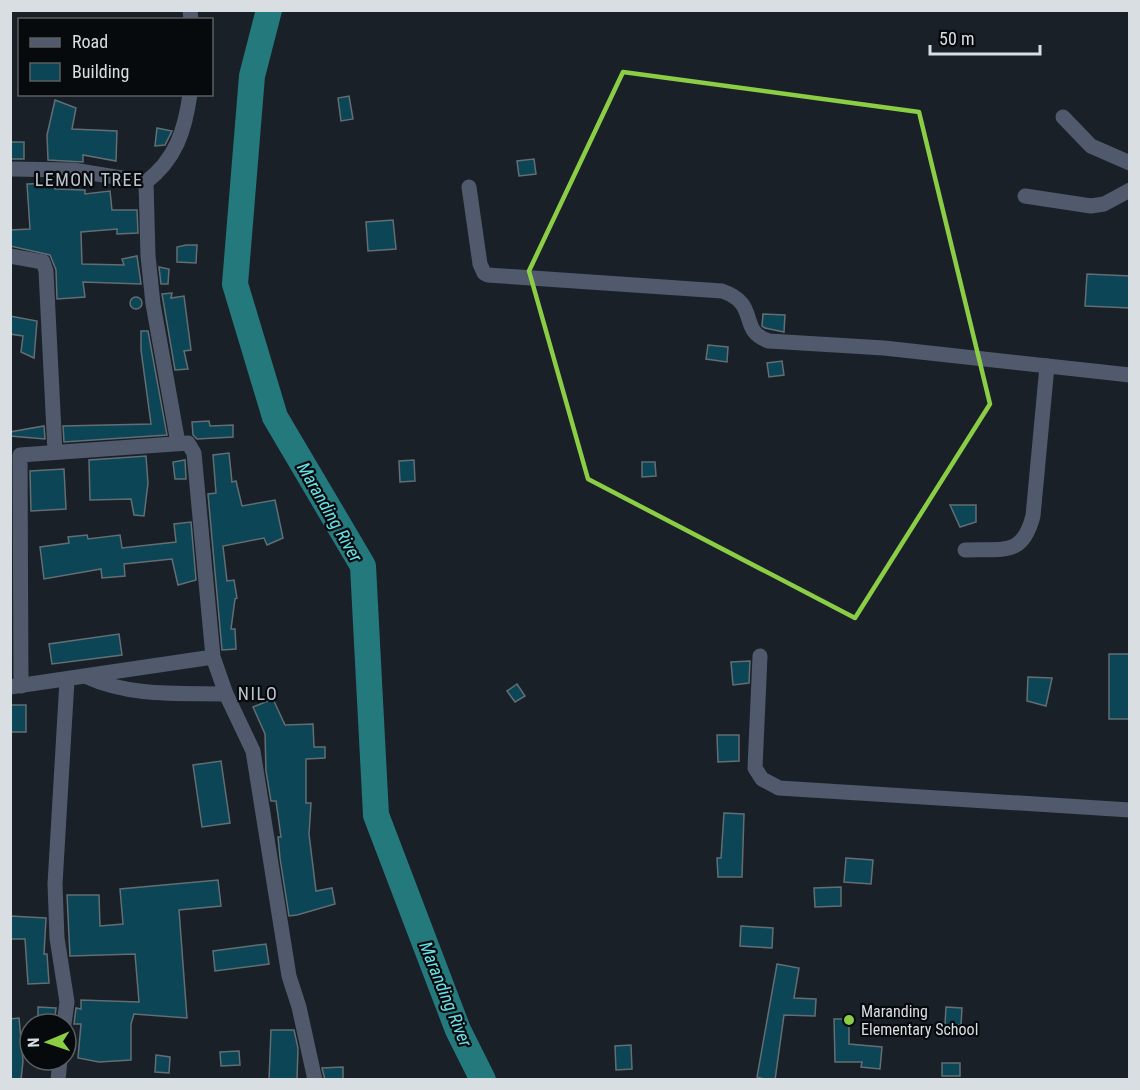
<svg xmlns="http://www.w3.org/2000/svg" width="1140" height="1090" font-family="'Roboto Condensed',sans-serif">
	<rect width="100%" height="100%" fill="#192027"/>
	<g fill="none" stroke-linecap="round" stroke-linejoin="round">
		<polyline stroke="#24797d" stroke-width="26" points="269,10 252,76 235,284 275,417 363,566 376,815 458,1030 483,1080"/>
	</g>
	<g fill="#0b4556" stroke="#626e73" stroke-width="1.5">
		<polygon points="349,96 353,119 341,121 338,98"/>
		<polygon points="55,100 76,108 72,129 117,131 116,161 83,155 83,162 48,160 47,135"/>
		<polygon points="157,128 172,131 165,145 155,146"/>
		<rect x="10" y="142" width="14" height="17"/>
		<polygon points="534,159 536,174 519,176 517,161"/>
		<polygon points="55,183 55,189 85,190 85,194 110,191 112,210 137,210 138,233 117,234 117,229 81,232 82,264 124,265 122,259 137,256 141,284 83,282 85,297 57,299 56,270 50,255 10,246 10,230 30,229 27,184"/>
		<polygon points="393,220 396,249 368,251 366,222"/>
		<polygon points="186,245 197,245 196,263 177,262 177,247"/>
		<polygon points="159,267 169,269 168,284 161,284"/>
		<polygon points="1087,274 1130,276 1130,308 1085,306"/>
		<polygon points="172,293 171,298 184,296 191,350 184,351 188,369 175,370 162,294"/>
		<circle cx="136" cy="303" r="6"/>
		<polygon points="763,314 785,315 784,332 765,328 762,326"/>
		<polygon points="10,316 37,321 34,358 21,352 23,336 10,334"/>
		<polygon points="141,331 148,331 167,435 64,442 63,426 151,424 141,350"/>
		<polygon points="708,345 728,347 727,362 706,359"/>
		<polygon points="782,361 784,375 769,377 767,363"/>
		<polygon points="209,421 210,426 233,425 233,437 197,439 193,435 192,422"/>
		<polygon points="44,426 45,439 10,436 10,432"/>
		<polygon points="229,453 232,482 236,481 242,506 275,500 283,538 267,545 264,538 223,546 227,581 234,580 237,598 235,599 231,629 235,629 236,649 222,650 208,494 216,493 213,455"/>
		<polygon points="146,456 148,483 144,516 134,515 131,499 90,500 89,460"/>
		<polygon points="185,460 186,479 175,479 173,462"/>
		<polygon points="414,460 415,481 400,482 399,461"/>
		<polygon points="642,462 655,462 656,476 642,477"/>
		<polygon points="64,469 66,509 31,511 30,471"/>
		<polygon points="950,505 976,505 976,522 960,527"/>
		<polygon points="191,522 196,580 178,585 172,559 124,564 125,576 102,578 101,569 44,579 40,547 69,543 68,537 87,535 88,539 120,535 122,548 176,542 174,524"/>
		<polygon points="119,634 122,655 52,664 49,644"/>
		<rect x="1109" y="654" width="21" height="65"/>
		<polygon points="750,661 749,683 733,685 731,662"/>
		<polygon points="1028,677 1052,678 1046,706 1027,701"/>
		<polygon points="517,684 525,696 515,702 507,691"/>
		<polygon points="273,699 285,725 313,724 314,747 325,747 325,758 306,759 306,803 311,803 309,834 316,891 332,888 335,904 297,915 289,916 280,858 278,837 281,837 276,801 271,801 266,771 265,734 253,707"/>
		<rect x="10" y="705" width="16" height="27"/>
		<polygon points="717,735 739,735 739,761 718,762"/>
		<polygon points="221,761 230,823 202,827 193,765"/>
		<polygon points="724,813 744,814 742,877 718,877 717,858 721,858"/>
		<polygon points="846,858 873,860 871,884 844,882"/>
		<polygon points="218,880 221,906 179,910 187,1018 134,1014 131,1024 131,1060 99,1062 78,1058 81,1024 74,1024 76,1008 81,1009 81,1000 139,1002 135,954 70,956 67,895 99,895 100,926 123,924 120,889"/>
		<polygon points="841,887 841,906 815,907 814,888"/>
		<polygon points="10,916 46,918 44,954 47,954 49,983 28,984 25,939 10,939"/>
		<polygon points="741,926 773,928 772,948 740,946"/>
		<polygon points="266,944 269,964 215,971 213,951"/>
		<polygon points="777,964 799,968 794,998 816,999 815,1016 784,1015 775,1080 768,1080 757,1077"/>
		<polygon points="38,1007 56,1008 54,1024 38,1024"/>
		<polygon points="946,1007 962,1008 961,1025 945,1025"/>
		<polygon points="19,1018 23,1061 21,1080 10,1080 10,1019"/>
		<polygon points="834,1019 849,1019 849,1044 882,1047 880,1069 861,1067 862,1062 835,1062"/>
		<polygon points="271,1030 294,1030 298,1048 297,1080 269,1080"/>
		<polygon points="631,1045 632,1069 616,1070 615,1046"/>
		<polygon points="239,1051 240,1065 221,1066 220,1052"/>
		<polygon points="156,1055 170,1057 169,1073 155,1072"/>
		<rect x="942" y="1063" width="18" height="13"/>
		<polygon points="343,1067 343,1080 325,1080 322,1068"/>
	</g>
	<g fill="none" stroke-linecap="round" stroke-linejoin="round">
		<g stroke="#51596d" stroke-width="15">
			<polyline points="190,10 191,20"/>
			<polyline points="1063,117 1091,146 1130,163"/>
			<polyline points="10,169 73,170 146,182"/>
			<path d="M469 187 480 264 484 273 488 275 722 291C761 304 737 331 769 341L884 348 1130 375"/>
			<polyline points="1025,196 1091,206 1104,204 1130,190"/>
			<polyline points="10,256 43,262 46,271 55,452"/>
			<path d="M178 443 153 304 148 256 146 182C176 159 185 130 190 94"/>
			<path d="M965 550C1003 548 1022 558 1033 516L1047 366"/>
			<polyline points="760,656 755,768 762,779 779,788 1130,810"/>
			<path d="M87 677C131 697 179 693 226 694"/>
			<polyline points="21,686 20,455 188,443 194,453 213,657 226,694 253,751 289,976 299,1007 315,1080"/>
			<polyline points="10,687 213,657"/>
			<polyline points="64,1024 67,1002 57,938 55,884 67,680"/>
			<polyline points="58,1080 60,1060"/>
		</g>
	</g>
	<path fill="none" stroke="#8bce46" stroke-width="4.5" stroke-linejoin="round" d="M623 72 919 112 990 404 855 618 588 479 529 271Z"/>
	<circle fill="#8bce46" stroke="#070a0c" stroke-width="2" cx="849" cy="1020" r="6"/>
	<g text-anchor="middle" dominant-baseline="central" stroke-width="4.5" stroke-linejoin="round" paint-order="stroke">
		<g font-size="16" fill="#d9dee2" stroke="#070a0c" text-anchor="start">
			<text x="861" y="1011">Maranding<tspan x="861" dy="18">Elementary School</tspan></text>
		</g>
		<g font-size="18" letter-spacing="1.5" fill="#bcc5ce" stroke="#070a0c">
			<text x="89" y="179">LEMON TREE</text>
			<text x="258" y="693">NILO</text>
		</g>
		<g font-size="18" font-style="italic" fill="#68e1e8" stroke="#070a0c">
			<text transform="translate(330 512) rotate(60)">Maranding River</text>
			<text transform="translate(446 994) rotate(68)">Maranding River</text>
		</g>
	</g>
	<rect width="1140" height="1090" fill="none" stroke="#d9dee2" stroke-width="24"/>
	<rect x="18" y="18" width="195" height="78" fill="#070a0c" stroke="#5b5f62" stroke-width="1.5"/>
	<rect x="30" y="38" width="30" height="9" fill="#51596d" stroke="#5b5f62" stroke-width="1.5"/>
	<text x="72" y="48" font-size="18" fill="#d9dee2">Road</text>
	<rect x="30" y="63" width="30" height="18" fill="#0b4556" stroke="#5b5f62" stroke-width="1.5"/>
	<text x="72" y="78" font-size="18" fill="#d9dee2">Building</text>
	<g transform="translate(48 1042) rotate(268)"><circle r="28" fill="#070a0c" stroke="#5b5f62" stroke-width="1.5"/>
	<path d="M0-4.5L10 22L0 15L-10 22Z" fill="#8bce46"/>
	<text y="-9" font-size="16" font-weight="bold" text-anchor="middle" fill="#d9dee2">N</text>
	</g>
	<path d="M930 45v9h110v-9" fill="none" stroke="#d9dee2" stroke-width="3"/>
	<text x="939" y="45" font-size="18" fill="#d9dee2" stroke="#070a0c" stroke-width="4.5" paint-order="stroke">50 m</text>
</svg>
